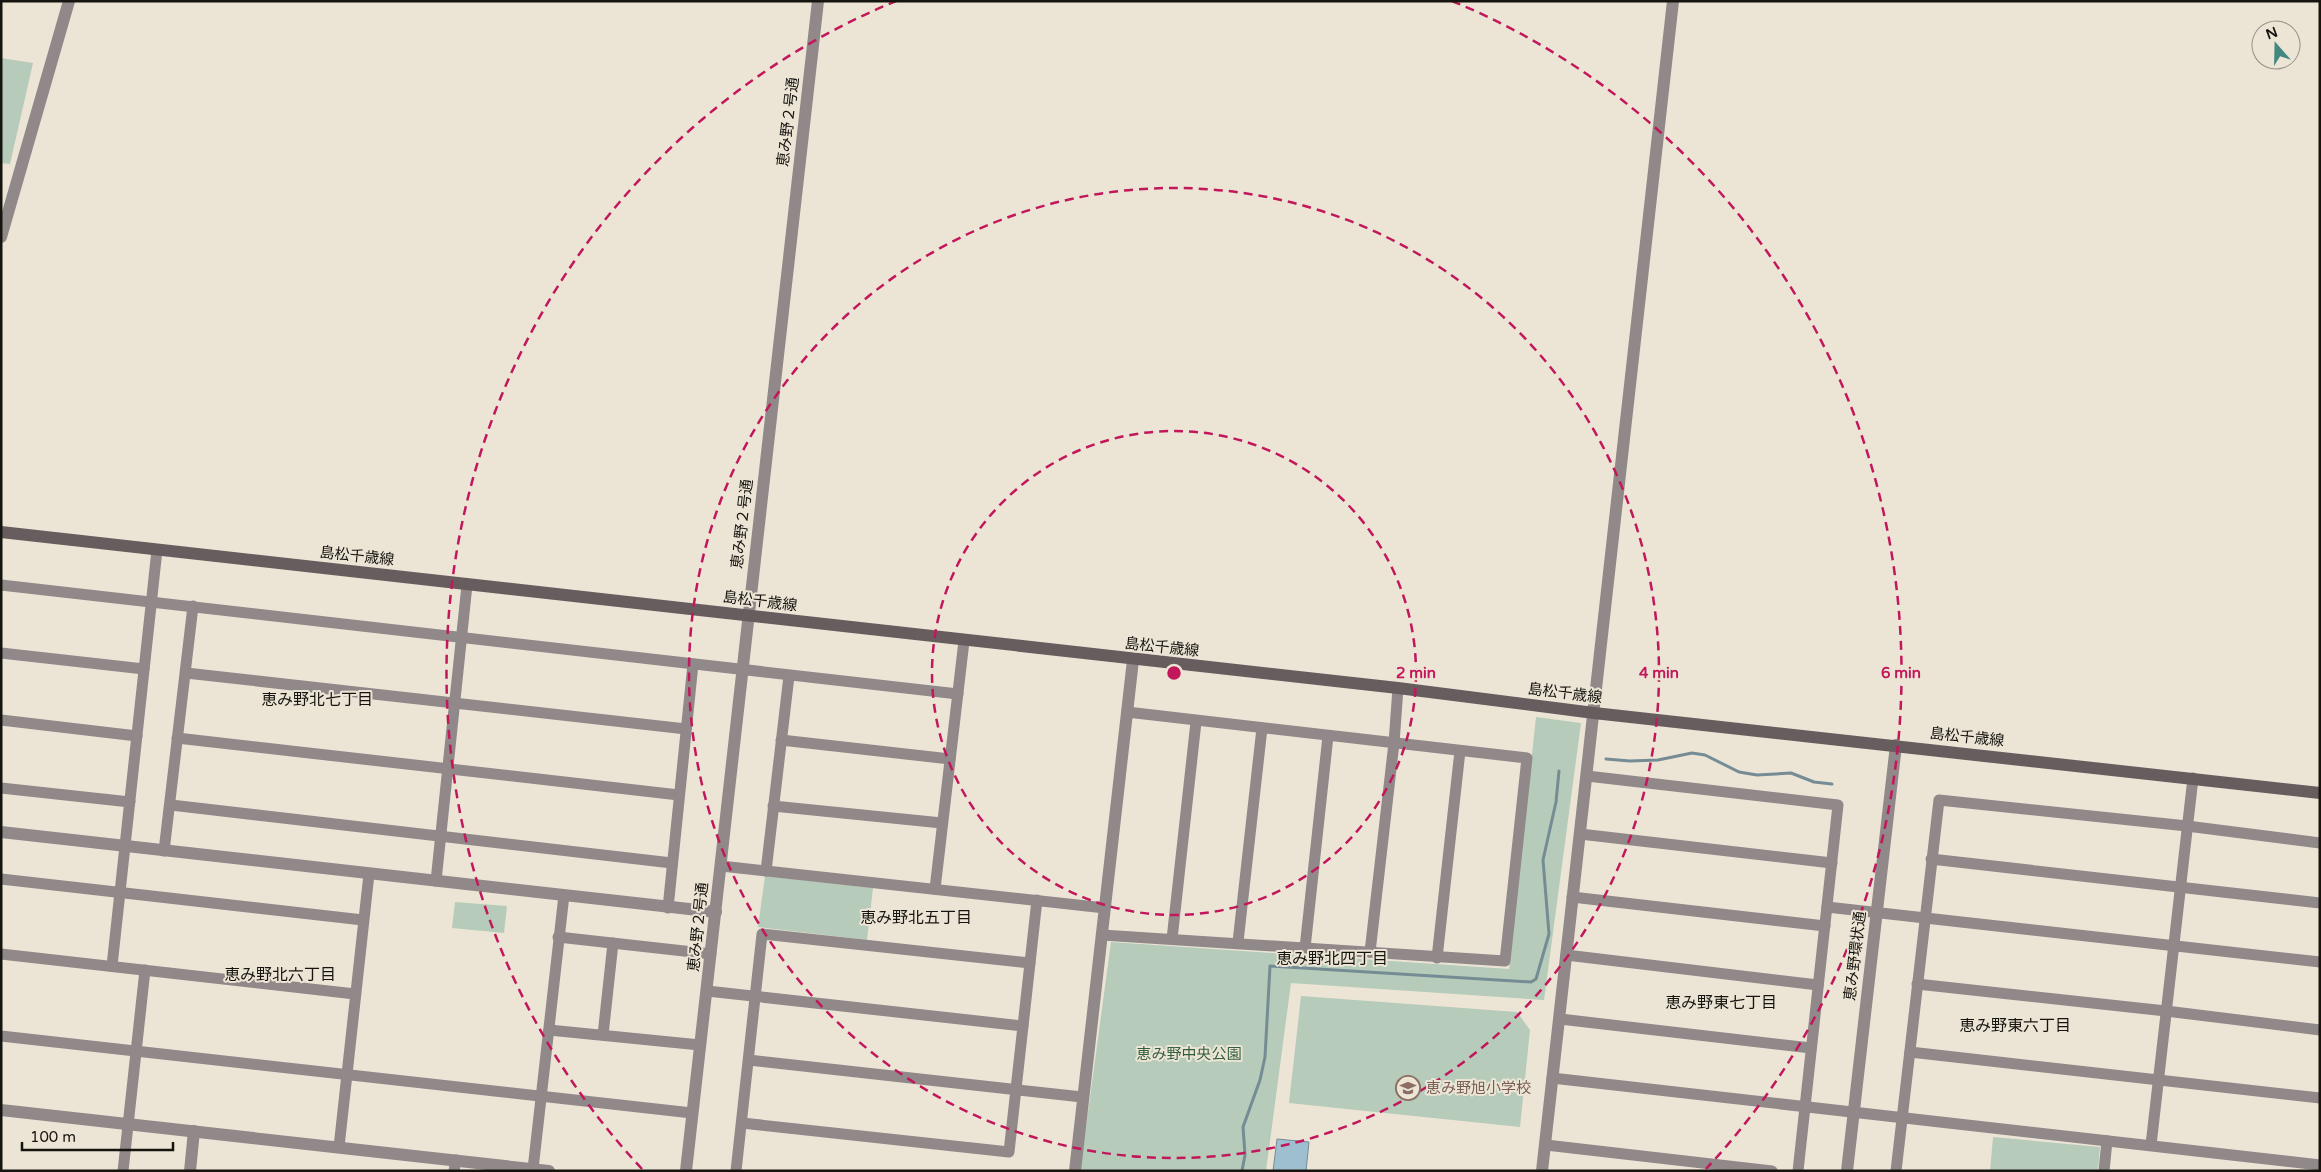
<svg xmlns="http://www.w3.org/2000/svg" width="2321" height="1172" font-family="'Varela Round','Noto Sans JP',sans-serif">
	<rect width="100%" height="100%" fill="#ece5d6"/>
	<g fill="#b6cbb9">
		<polygon points="1,58 33,63 10,164 1,163"/>
		<polygon points="1536,717 1581,723 1544,1000 1291,983 1266,1171 1080,1171 1111,942 1509,969"/>
		<polygon points="765,876 873,888 867,940 758,927"/>
		<polygon points="455,902 507,906 504,933 452,928"/>
		<polygon points="1301,996 1517,1012 1530,1030 1520,1127 1289,1103"/>
		<polygon points="1993,1137 2100,1147 2098,1171 1990,1171"/>
	</g>
	<polygon fill="#9ebfcf" stroke="#758c95" points="1277,1139 1309,1142 1306,1171 1273,1171"/>
	<g fill="none" stroke-linecap="round" stroke-linejoin="round">
		<g stroke="#758c95" stroke-width="3">
			<polyline points="1606,759 1630,761 1658,760 1692,753 1705,755 1739,772 1757,775 1791,773 1814,782 1832,784"/>
			<polyline points="1242,1171 1245,1155 1243,1127 1260,1080 1265,1057 1270,966 1531,982 1536,979 1549,934 1543,860 1556,802 1559,771"/>
		</g>
		<g stroke="#908889" stroke-width="11">
			<polyline points="1,585 958,694"/>
			<polyline points="1,653 144,669"/>
			<polyline points="186,673 686,729"/>
			<polyline points="1,720 137,736"/>
			<polyline points="177,738 679,795"/>
			<polyline points="781,740 950,759"/>
			<polyline points="1587,776 1838,805 1798,1171"/>
			<polyline points="1,788 130,802"/>
			<polyline points="171,805 672,863"/>
			<polyline points="773,806 942,823"/>
			<polyline points="1580,834 1832,863"/>
			<polyline points="164,851 193,606"/>
			<polyline points="1931,859 2320,903"/>
			<polyline points="721,866 1105,908"/>
			<polyline points="766,871 789,676"/>
			<polyline points="1,879 363,920"/>
			<polyline points="436,881 467,585"/>
			<polyline points="935,889 964,641"/>
			<polyline points="1572,897 1825,926"/>
			<polyline points="1827,907 2320,962"/>
			<polyline points="668,908 693,664"/>
			<polyline points="1102,935 1505,961 1527,758 1127,712"/>
			<polyline points="558,937 711,954"/>
			<polyline points="1172,939 1196,722"/>
			<polyline points="1238,942 1262,728"/>
			<polyline points="1305,948 1328,736"/>
			<polyline points="1370,952 1394,743 1398,688"/>
			<polyline points="1,954 355,994"/>
			<polyline points="1566,955 1818,985"/>
			<polyline points="1437,958 1460,751"/>
			<polyline points="112,966 157,550"/>
			<polyline points="1917,984 2166,1011 2320,1030"/>
			<polyline points="707,991 1023,1026"/>
			<polyline points="1560,1019 1811,1048"/>
			<polyline points="549,1030 700,1045"/>
			<polyline points="603,1035 613,943"/>
			<polyline points="1,1036 692,1113"/>
			<polyline points="1910,1052 2320,1098"/>
			<polyline points="749,1060 1082,1097"/>
			<polyline points="1552,1078 2320,1165"/>
			<polyline points="742,1123 1009,1152 1037,900"/>
			<polyline points="1546,1145 1772,1171"/>
			<polyline points="2151,1145 2193,778"/>
			<polyline points="339,1147 369,874"/>
			<polyline points="533,1169 564,895"/>
			<polyline points="123,1171 145,970"/>
			<polyline points="454,1171 456,1160"/>
			<polyline points="736,1171 762,934 1030,963"/>
			<polyline points="1896,1171 1939,800 2187,826 2320,843"/>
			<polyline points="2104,1171 2107,1141"/>
		</g>
		<g stroke="#908889" stroke-width="12">
			<polyline points="1,237 69,1"/>
			<polyline points="1,832 716,912"/>
			<polyline points="1,1110 549,1171"/>
			<polyline points="190,1171 194,1131"/>
			<polyline points="686,1171 818,1"/>
			<polyline points="1075,1171 1133,660"/>
			<polyline points="1542,1171 1673,1"/>
			<polyline points="1847,1171 1896,745"/>
		</g>
		<polyline stroke="#675c5e" stroke-width="12" points="1,532 1398,688 1594,713 2320,793"/>
	</g>
	<g fill="none" stroke="#c2185b" stroke-width="2.5" stroke-dasharray="9 6">
		<circle cx="1174" cy="673" r="242"/>
		<circle cx="1174" cy="673" r="485"/>
		<path d="M642 1169A727 727 0 0 1 896 1M1452 1A727 727 0 0 1 1706 1169"/>
	</g>
	<defs>
		<symbol id="school-ring" viewBox="-11 -11 22 22"><circle r="9.5" fill="#ece5d6" stroke="#8d6e63" stroke-width="1.5"/><path d="M0-5L7-2L0 1L-7-2ZM-4 1L0 2.5L4 1V4Q0 6-4 4Z" fill="#8d6e63"/></symbol>
	</defs>
	<g fill-rule="evenodd">
		<use href="#school-ring" x="1394" y="1074" width="28" height="28"/>
	</g>
	<g text-anchor="middle" dominant-baseline="central" stroke-width="4" stroke-linejoin="round" paint-order="stroke">
		<g font-size="15" fill="#16140f" stroke="#ece5d6">
			<text transform="translate(788 122) rotate(-83)">恵み野２号通</text>
			<text transform="translate(742 524) rotate(-83)">恵み野２号通</text>
			<text transform="translate(357 556) rotate(6)">島松千歳線</text>
			<text transform="translate(760 601) rotate(7)">島松千歳線</text>
			<text transform="translate(1162 647) rotate(6)">島松千歳線</text>
			<text transform="translate(1565 693) rotate(7)">島松千歳線</text>
			<text transform="translate(1967 737) rotate(6)">島松千歳線</text>
			<text transform="translate(698 927) rotate(-84)">恵み野２号通</text>
			<text transform="translate(1855 956) rotate(-83)">恵み野環状通</text>
		</g>
		<g font-size="15" fill="#346040" stroke="#ece5d6">
			<text x="1189" y="1054">恵み野中央公園</text>
		</g>
		<g font-size="15" fill="#785e54" stroke="#ece5d6" text-anchor="start">
			<text x="1426" y="1088">恵み野旭小学校</text>
		</g>
		<g font-size="16" fill="#16140f" stroke="#ece5d6">
			<text x="317" y="700">恵み野北七丁目</text>
			<text x="916" y="918">恵み野北五丁目</text>
			<text x="1332" y="959">恵み野北四丁目</text>
			<text x="280" y="975">恵み野北六丁目</text>
			<text x="1721" y="1003">恵み野東七丁目</text>
			<text x="2015" y="1026">恵み野東六丁目</text>
		</g>
	</g>
	<circle cx="1174" cy="673" r="8" fill="#c2185b" stroke="#ece5d6" stroke-width="2.5"/>
	<g font-size="15" text-anchor="middle" font-weight="bold" fill="#c2185b" stroke="#ece5d6" stroke-width="4" stroke-linejoin="round" paint-order="stroke">
		<text x="1416" y="678">2 min</text>
		<text x="1659" y="678">4 min</text>
		<text x="1901" y="678">6 min</text>
	</g>
	<rect width="2321" height="1172" fill="none" stroke="#16140f" stroke-width="5"/>
	<g transform="translate(2276 45) rotate(340)"><circle r="24" fill="#ece5d6" stroke="#969186"/>
	<path d="M0-4L9 19L0 12L-9 19Z" fill="#428880"/>
	<text y="-8" font-size="14" font-weight="bold" text-anchor="middle" fill="#16140f">N</text>
	</g>
	<path d="M22 1142v8h151v-8" fill="none" stroke="#16140f" stroke-width="2.5"/>
	<text x="30" y="1142" font-size="15" fill="#16140f" stroke="#ece5d6" stroke-width="4" paint-order="stroke">100 m</text>
</svg>
